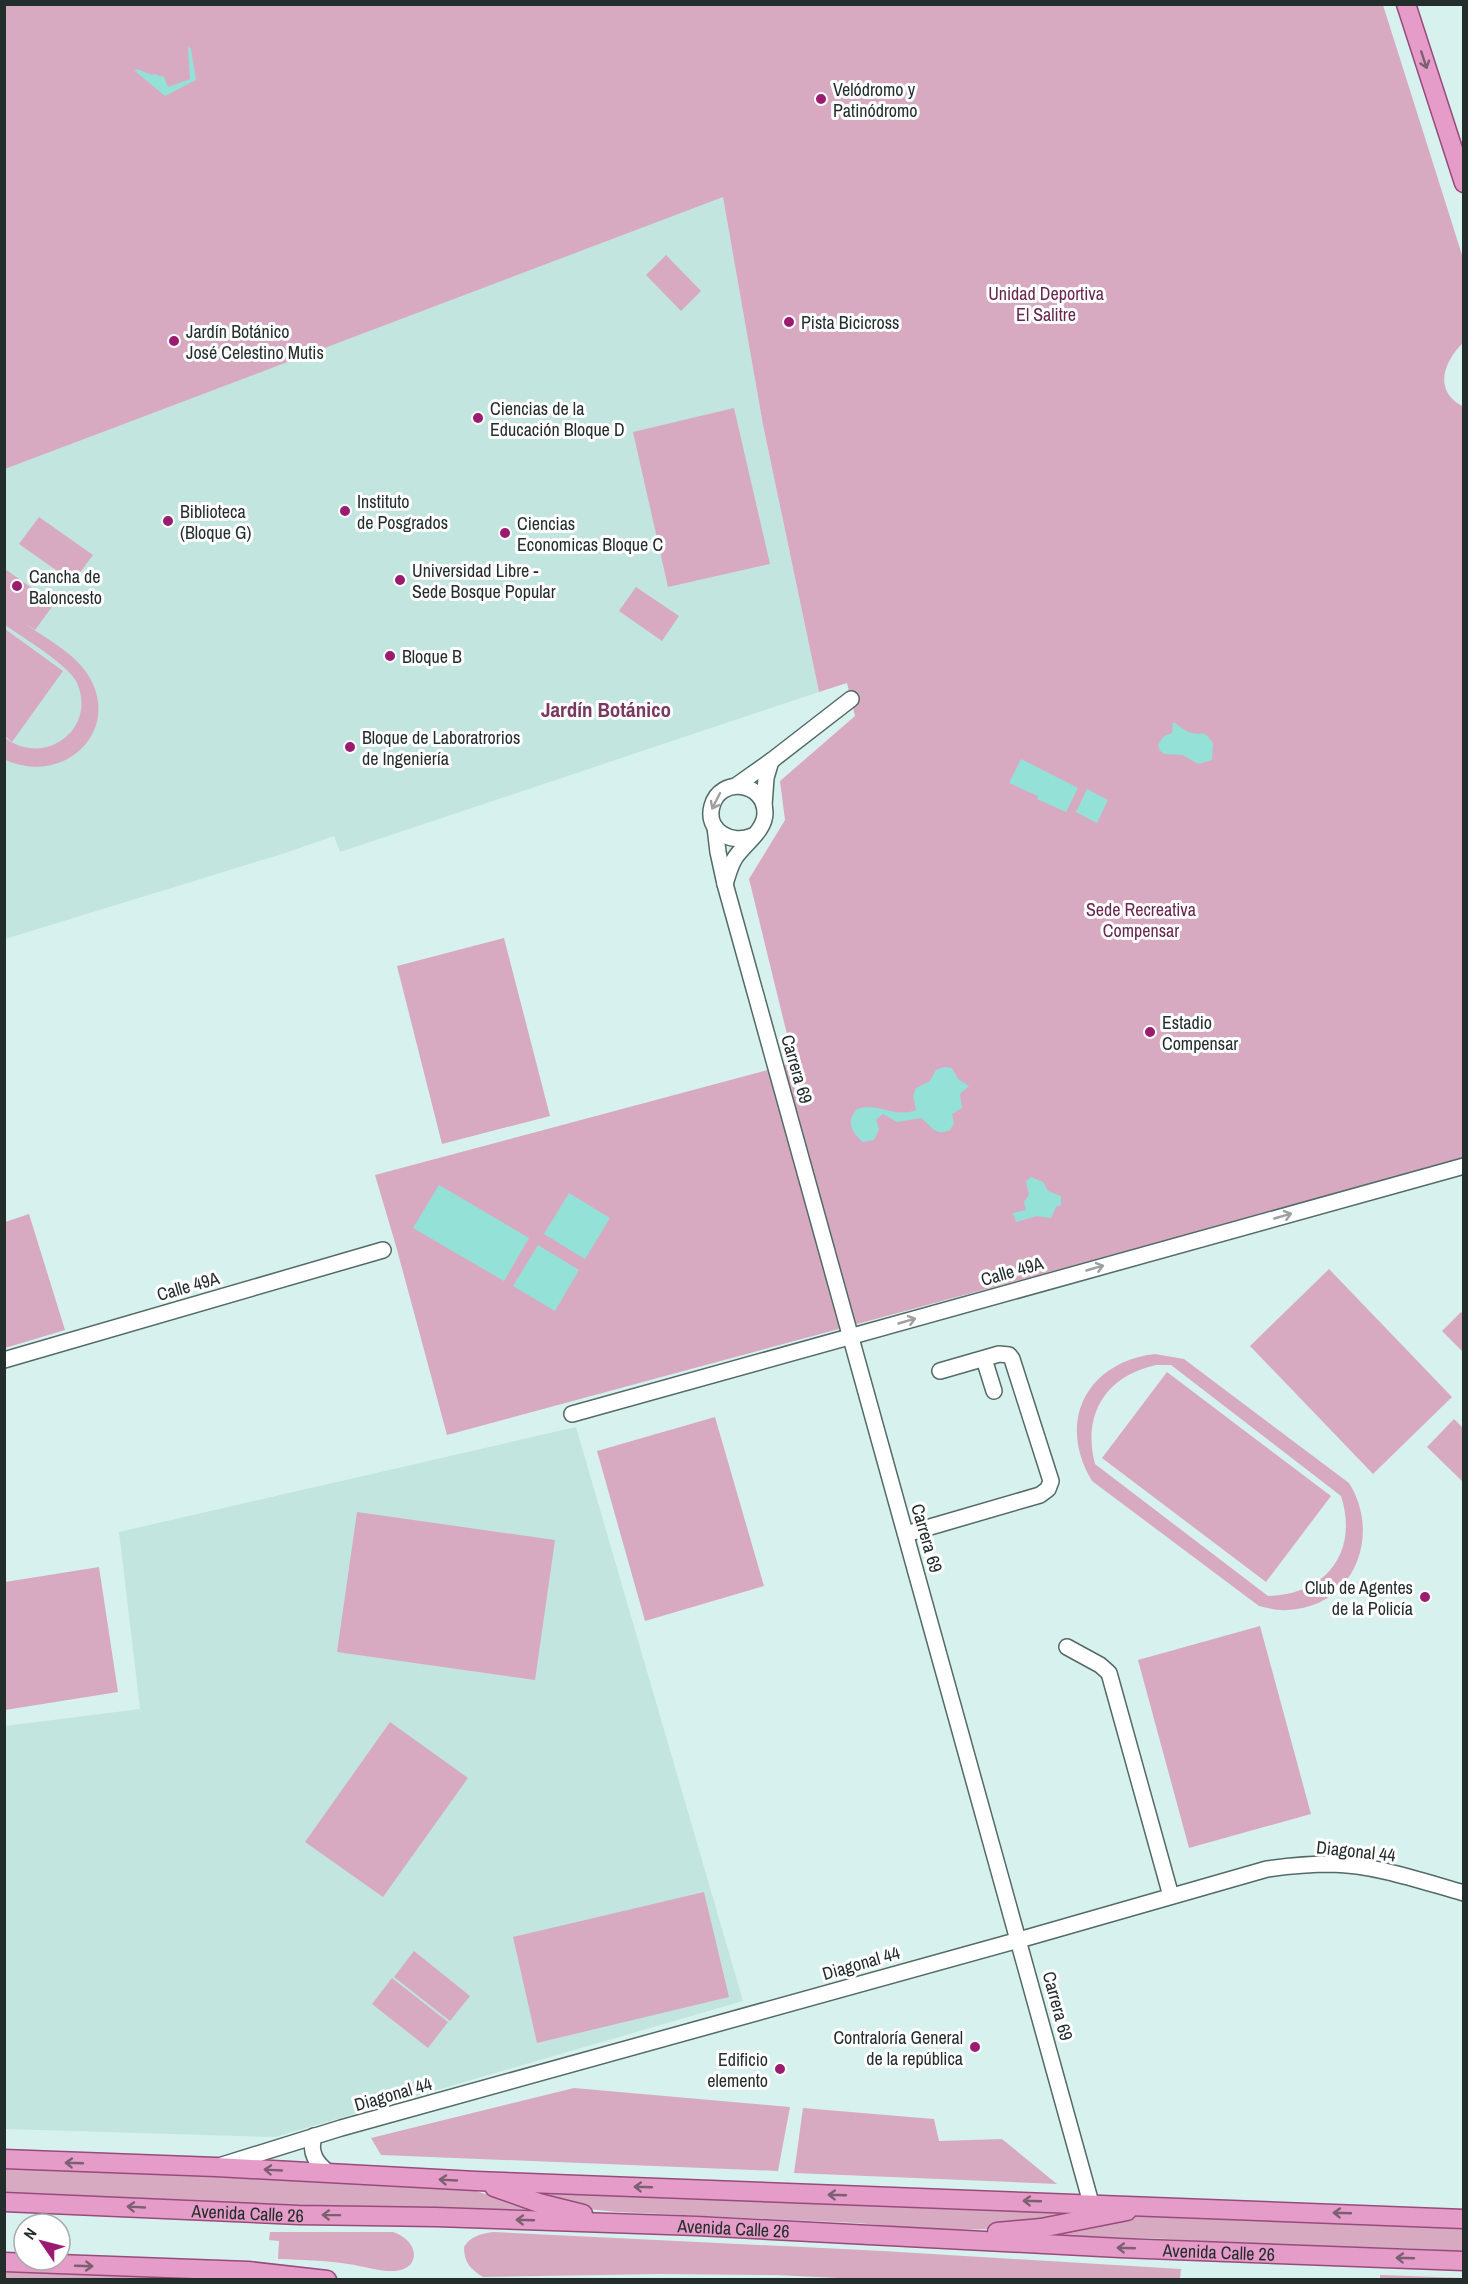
<svg xmlns="http://www.w3.org/2000/svg" width="1468" height="2284" font-family="'Archivo Narrow',sans-serif">
	<rect width="100%" height="100%" fill="#d7f2ee"/>
	<g fill="#c2e5e0">
		<polygon points="723,196 763,425 819,692 340,852 334,836 285,853 5,939 5,469"/>
		<polygon points="576,1427 743,2001 275,2137 5,2129 5,1726 140,1709 119,1532"/>
	</g>
	<g fill="#d8aac2" fill-rule="evenodd">
		<path d="M4 5H1383L1463 258V343C1443 362 1433 392 1464 407L1463 1160 447 1435 396 1246 375 1175 794 1063 749 879 785 820 780 781 855 716 847 683 819 692 763 425 723 197 5 469Z"/>
		<polygon points="666,255 701,291 681,311 646,275"/>
		<polygon points="734,408 770,564 668,587 633,432"/>
		<polygon points="39,517 93,555 73,582 19,544"/>
		<path d="M5 569 54 604 35 630 24 623C46 639 78 654 91 680 119 734 63 784 8 761L5 759V738C46 768 97 728 77 683 69 665 22 637 5 625Z"/>
		<polygon points="636,587 679,616 662,641 619,611"/>
		<polygon points="5,629 63,671 12,742 5,736"/>
		<polygon points="504,938 550,1116 442,1144 397,966"/>
		<polygon points="29,1214 65,1330 5,1348 5,1222"/>
		<polygon points="1329,1269 1452,1397 1373,1474 1250,1346"/>
		<polygon points="1461,1312 1463,1314 1463,1352 1442,1331"/>
		<path d="M1155 1354 1184 1359 1349 1483C1382 1535 1354 1608 1287 1610 1278 1611 1268 1608 1259 1606L1092 1481C1056 1421 1087 1362 1155 1354ZM1156 1365H1171L1341 1496C1359 1552 1326 1595 1268 1596L1095 1464C1082 1414 1106 1376 1156 1365Z"/>
		<polygon points="1167,1372 1331,1496 1266,1582 1102,1458"/>
		<polygon points="715,1417 764,1586 645,1621 597,1451"/>
		<polygon points="1454,1419 1463,1428 1463,1482 1427,1447"/>
		<polygon points="357,1512 555,1540 535,1680 337,1652"/>
		<polygon points="99,1567 118,1692 5,1710 5,1582"/>
		<polygon points="1260,1626 1311,1814 1189,1848 1138,1660"/>
		<polygon points="390,1722 468,1778 383,1897 305,1842"/>
		<polygon points="704,1892 729,1997 537,2043 513,1937"/>
		<polygon points="414,1951 470,1996 450,2021 394,1977"/>
		<polygon points="392,1978 448,2022 428,2048 372,2004"/>
		<polygon points="574,2088 790,2107 778,2171 381,2155 371,2138"/>
		<polygon points="803,2108 934,2119 939,2141 1002,2139 1057,2184 794,2173"/>
		<polygon points="5,2166 472,2190 540,2210 303,2205 5,2193"/>
		<polygon points="523,2192 771,2198 938,2208 1081,2212 1000,2229 938,2230 856,2223 617,2212 578,2208"/>
		<polygon points="1147,2214 1463,2226 1463,2252 1402,2248 1287,2247 1151,2238 1053,2237 1052,2232"/>
		<path d="M270 2232H393C419 2240 422 2269 395 2271 380 2272 363 2266 348 2264 325 2260 301 2260 278 2259L279 2241 269 2240Z"/>
		<path d="M493 2232 883 2251 1181 2269 1180 2279 879 2280 776 2275 660 2274 483 2277C470 2269 464 2262 464 2247 471 2236 480 2234 493 2232Z"/>
		<polygon points="4,2272 243,2279 5,2280"/>
		<polygon points="1380,2275 1463,2278 1464,2279 1380,2280"/>
	</g>
	<g fill="#94e1d8">
		<polygon points="188,46 191,49 196,80 165,96 135,71 137,69 152,75 154,74 164,77 168,87 190,79"/>
		<path d="M1173 722C1178 725 1186 732 1191 733 1205 736 1202 728 1213 743L1212 760 1198 764 1183 755 1165 754 1160 751 1158 745 1164 736 1172 733Z"/>
		<polygon points="1021,759 1078,788 1066,812 1037,799 1038,796 1009,783"/>
		<polygon points="1087,789 1108,800 1097,823 1076,812"/>
		<path d="M944 1067 952 1068 958 1079 969 1086 960 1094 962 1108 952 1114 954 1123 950 1130C935 1137 932 1126 921 1118L897 1122 883 1114 876 1120 879 1129 874 1140 863 1142C851 1132 846 1121 857 1109 878 1101 894 1119 916 1110L913 1096 916 1088 930 1081 936 1070Z"/>
		<polygon points="1031,1177 1043,1182 1048,1191 1061,1196 1061,1205 1056,1207 1051,1218 1037,1216 1016,1222 1013,1213 1026,1210 1024,1202 1029,1195 1026,1181"/>
		<polygon points="439,1185 529,1238 504,1281 413,1228"/>
		<polygon points="569,1193 610,1218 585,1259 544,1234"/>
		<polygon points="538,1245 579,1270 555,1311 513,1286"/>
	</g>
	<g fill="none" stroke-linecap="round" stroke-linejoin="round">
		<defs>
			<g id="minor">
				<polyline points="737,785 771,761 851,699"/>
				<polyline points="764,805 766,778 771,761"/>
				<polyline points="715,827 718,852 725,884 1091,2203"/>
				<path d="M725 884C728 875 730 866 735 858 744 844 765 831 765 813 765 782 720 776 712 806 705 831 732 845 752 836"/>
				<polyline points="984,1359 994,1391"/>
				<polyline points="4,1360 383,1250"/>
				<polyline points="572,1414 1464,1166"/>
				<polyline points="906,1534 1040,1495 1048,1489 1051,1481 1012,1359 1009,1355 999,1354 940,1371"/>
				<polyline points="1067,1647 1100,1665 1109,1673 1171,1896"/>
				<path d="M314 2136C309 2153 316 2163 329 2173"/>
				<path d="M222 2165 341 2128 1019 1940 1267 1869C1288 1866 1310 1864 1332 1864 1376 1865 1421 1881 1464 1893"/>
			</g>
			<g id="major">
				<polyline points="1406,4 1464,183"/>
				<polyline points="4,2159 216,2167 476,2181 1464,2219"/>
				<polyline points="494,2187 539,2203 583,2214"/>
				<path id="s1" d="M4 2202 299 2215 436 2217 697 2226 1120 2248 1464 2261"/>
				<polyline points="997,2232 1041,2228 1127,2211"/>
				<polyline points="4,2262 248,2271 327,2280"/>
			</g>
		</defs>
		<use href="#minor" stroke="#536a67" stroke-width="18"/>
		<use href="#major" stroke="#974b7a" stroke-width="21"/>
		<use href="#minor" stroke="#fff" stroke-width="15"/>
		<use href="#major" stroke="#e69cc8" stroke-width="18"/>
	</g>
	<defs><path id="oneway-shaft" d="M-6 0H5M1.5-3L5.5 0L1.5 3" fill="none" stroke-width="1.6" stroke-linecap="round" stroke-linejoin="round" transform="scale(1.5)"/></defs>
	<g stroke="#7b6072">
		<use href="#oneway-shaft" transform="translate(1424 60) rotate(72)"/>
		<use href="#oneway-shaft" transform="translate(74 2163) rotate(-178)"/>
		<use href="#oneway-shaft" transform="translate(273 2170) rotate(-177)"/>
		<use href="#oneway-shaft" transform="translate(448 2180) rotate(-177)"/>
		<use href="#oneway-shaft" transform="translate(643 2187) rotate(-178)"/>
		<use href="#oneway-shaft" transform="translate(837 2195) rotate(-178)"/>
		<use href="#oneway-shaft" transform="translate(1032 2201) rotate(-178)"/>
		<use href="#oneway-shaft" transform="translate(136 2207) rotate(-177)"/>
		<use href="#oneway-shaft" transform="translate(1342 2213) rotate(-178)"/>
		<use href="#oneway-shaft" transform="translate(331 2215) rotate(-179)"/>
		<use href="#oneway-shaft" transform="translate(525 2220) rotate(-178)"/>
		<use href="#oneway-shaft" transform="translate(1126 2248) rotate(-178)"/>
		<use href="#oneway-shaft" transform="translate(1405 2258) rotate(-178)"/>
		<use href="#oneway-shaft" transform="translate(84 2266) rotate(2)"/>
	</g>
	<g stroke="#9ca1a0">
		<use href="#oneway-shaft" transform="translate(716 801) rotate(117)"/>
		<use href="#oneway-shaft" transform="translate(1283 1216) rotate(-16)"/>
		<use href="#oneway-shaft" transform="translate(1095 1268) rotate(-16)"/>
		<use href="#oneway-shaft" transform="translate(907 1321) rotate(-16)"/>
	</g>
	<g fill="#9b1b70" stroke="#fff" stroke-width="2">
		<circle cx="821" cy="99" r="6"/>
		<circle cx="789" cy="322" r="6"/>
		<circle cx="174" cy="341" r="6"/>
		<circle cx="478" cy="418" r="6"/>
		<circle cx="345" cy="511" r="6"/>
		<circle cx="168" cy="521" r="6"/>
		<circle cx="505" cy="533" r="6"/>
		<circle cx="400" cy="580" r="6"/>
		<circle cx="17" cy="586" r="6"/>
		<circle cx="390" cy="656" r="6"/>
		<circle cx="350" cy="747" r="6"/>
		<circle cx="1150" cy="1032" r="6"/>
		<circle cx="1425" cy="1597" r="6"/>
		<circle cx="975" cy="2047" r="6"/>
		<circle cx="780" cy="2069" r="6"/>
	</g>
	<g text-anchor="middle" dominant-baseline="central" stroke-width="6" stroke-linejoin="round" paint-order="stroke">
		<g font-size="18" fill="#232e2c" stroke="#fff" text-anchor="start">
			<text x="833" y="89">Velódromo y<tspan x="833" dy="21">Patinódromo</tspan></text>
			<text x="801" y="322">Pista Bicicross</text>
			<text x="186" y="331">Jardín Botánico<tspan x="186" dy="21">José Celestino Mutis</tspan></text>
			<text x="490" y="408">Ciencias de la<tspan x="490" dy="21">Educación Bloque D</tspan></text>
			<text x="357" y="501">Instituto<tspan x="357" dy="21">de Posgrados</tspan></text>
			<text x="180" y="511">Biblioteca<tspan x="180" dy="21">(Bloque G)</tspan></text>
			<text x="517" y="523">Ciencias<tspan x="517" dy="21">Economicas Bloque C</tspan></text>
			<text x="412" y="570">Universidad Libre -<tspan x="412" dy="21">Sede Bosque Popular</tspan></text>
			<text x="29" y="576">Cancha de<tspan x="29" dy="21">Baloncesto</tspan></text>
			<text x="402" y="656">Bloque B</text>
			<text x="362" y="737">Bloque de Laboratrorios<tspan x="362" dy="21">de Ingeniería</tspan></text>
			<text x="1162" y="1022">Estadio<tspan x="1162" dy="21">Compensar</tspan></text>
			<text x="1413" y="1587" text-anchor="end">Club de Agentes<tspan x="1413" dy="21">de la Policía</tspan></text>
			<text x="963" y="2037" text-anchor="end">Contraloría General<tspan x="963" dy="21">de la república</tspan></text>
			<text x="768" y="2059" text-anchor="end">Edificio<tspan x="768" dy="21">elemento</tspan></text>
		</g>
		<g font-size="18" fill="#68264e" stroke="#fff">
			<text x="1046" y="293">Unidad Deportiva<tspan x="1046" dy="21">El Salitre</tspan></text>
			<text x="1141" y="909">Sede Recreativa<tspan x="1141" dy="21">Compensar</tspan></text>
		</g>
		<g font-size="18" fill="#232e2c" stroke="#fff">
			<text transform="translate(797 1069) rotate(74)">Carrera 69</text>
			<text transform="translate(1012 1271) rotate(-16)">Calle 49A</text>
			<text transform="translate(188 1286) rotate(-16)">Calle 49A</text>
			<text transform="translate(927 1538) rotate(74)">Carrera 69</text>
			<text transform="translate(1356 1851) rotate(6)">Diagonal 44</text>
			<text transform="translate(861 1963) rotate(-16)">Diagonal 44</text>
			<text transform="translate(1058 2006) rotate(75)">Carrera 69</text>
			<text transform="translate(393 2094) rotate(-16)">Diagonal 44</text>
			<text stroke="none"><textPath href="#s1" startOffset="244">Avenida Calle 26</textPath></text>
			<text stroke="none"><textPath href="#s1" startOffset="730">Avenida Calle 26</textPath></text>
			<text stroke="none"><textPath href="#s1" startOffset="1216">Avenida Calle 26</textPath></text>
		</g>
		<g font-size="21" font-weight="bold" fill="#793a5f" stroke="#fff">
			<text x="606" y="709">Jardín Botánico</text>
		</g>
	</g>
	<rect width="1468" height="2284" fill="none" stroke="#232e2c" stroke-width="12"/>
	<g transform="translate(42 2242) rotate(305)"><circle r="28" fill="#ffffff" stroke="#a7abab" stroke-width="1.5"/>
	<path d="M0-4.5L10 22L0 15L-10 22Z" fill="#9b1b70"/>
	<text y="-9" font-size="16" font-weight="bold" text-anchor="middle" fill="#232e2c">N</text>
	</g>
</svg>
